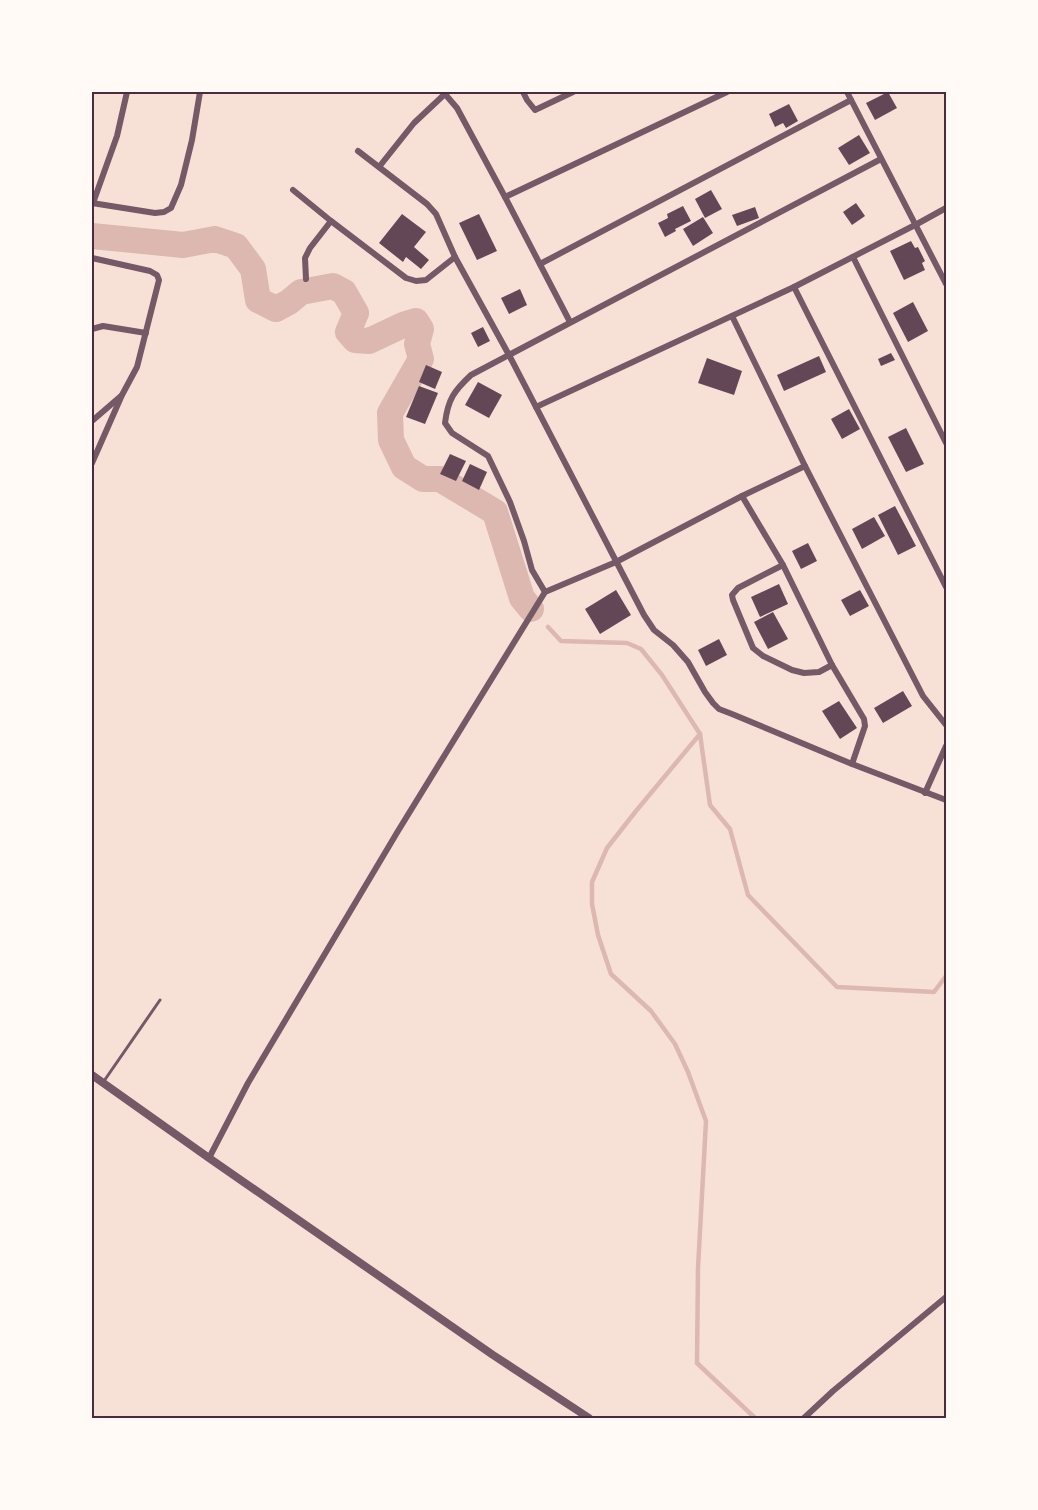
<svg xmlns="http://www.w3.org/2000/svg" width="1038" height="1510" font-family="Cabin,sans-serif">
	<rect width="100%" height="100%" fill="#f7e1d7"/>
	<g fill="none" stroke-linecap="round" stroke-linejoin="round">
		<g stroke="#dcb8b0" stroke-width="4.5">
			<polyline points="548,627 561,641 627,643 641,649 662,675 700,734 710,805 730,829 748,895 837,987 934,992 946,976"/>
			<polyline points="700,734 636,811 607,848 592,882 592,904 598,935 611,974 651,1011 675,1044 688,1072 706,1121 698,1268 697,1363 755,1418"/>
		</g>
		<polyline stroke="#dcb8b0" stroke-width="26" points="92,236 183,245 215,239 236,246 253,269 258,300 276,309 289,302 301,292 333,286 344,292 356,313 348,332 355,340 369,341 403,325 416,321 421,329 417,344 421,359 390,413 391,440 404,467 423,479 440,479 495,512 522,598 531,609"/>
	</g>
	<g fill="#644757">
		<polygon points="888,92 897,108 875,120 866,103"/>
		<polygon points="789,104 798,121 786,128 783,123 775,127 769,114"/>
		<polygon points="859,135 870,153 849,165 838,148"/>
		<polygon points="711,190 722,209 705,218 695,199"/>
		<polygon points="856,203 865,216 852,225 843,212"/>
		<polygon points="683,206 691,221 675,229 676,231 665,237 658,223 668,218 667,214"/>
		<polygon points="755,207 759,218 737,226 732,215"/>
		<polygon points="402,214 426,232 414,247 429,260 421,269 406,257 403,262 379,243"/>
		<polygon points="479,214 497,251 477,260 459,223"/>
		<polygon points="703,217 713,233 693,246 683,229"/>
		<polygon points="911,241 915,248 918,247 925,261 922,263 925,270 904,280 890,251"/>
		<polygon points="520,289 527,305 509,314 501,298"/>
		<polygon points="913,302 928,331 908,342 893,313"/>
		<polygon points="483,327 490,341 478,347 471,333"/>
		<polygon points="891,353 895,360 881,366 878,359"/>
		<polygon points="819,356 826,372 784,391 777,375"/>
		<polygon points="707,358 742,371 734,395 698,383"/>
		<polygon points="426,365 442,372 435,389 419,382"/>
		<polygon points="478,382 502,395 489,418 465,405"/>
		<polygon points="419,386 438,393 425,424 406,417"/>
		<polygon points="849,409 860,429 842,439 831,419"/>
		<polygon points="906,428 924,464 906,472 888,437"/>
		<polygon points="450,454 466,461 456,481 440,474"/>
		<polygon points="470,464 487,472 479,490 462,481"/>
		<polygon points="895,506 916,546 898,555 878,515"/>
		<polygon points="874,517 885,536 862,549 852,529"/>
		<polygon points="808,543 817,561 801,569 792,551"/>
		<polygon points="779,584 788,604 760,617 751,597"/>
		<polygon points="616,590 631,615 600,634 585,609"/>
		<polygon points="860,590 869,606 850,616 841,600"/>
		<polygon points="773,612 788,639 768,649 754,622"/>
		<polygon points="719,639 727,655 706,666 698,650"/>
		<polygon points="903,691 912,706 883,723 874,708"/>
		<polygon points="839,701 857,728 840,739 822,711"/>
	</g>
	<g fill="none" stroke-linecap="round" stroke-linejoin="round">
		<polyline stroke="#755966" stroke-width="3" points="104,1081 160,1000"/>
		<g stroke="#755966" stroke-width="6">
			<polyline points="523,92 527,100 535,110 573,92"/>
			<polyline points="847,92 946,284"/>
			<polyline points="445,94 457,108 505,197 570,322"/>
			<polyline points="358,151 427,204 436,214 455,257 509,355 644,615 654,630 673,645 688,662 705,692 713,703 719,709 732,714 852,764 946,800"/>
			<polyline points="379,167 414,123 447,92"/>
			<polyline points="293,190 331,221 406,278 416,281 426,280 455,257"/>
			<polyline points="505,197 727,92"/>
			<polyline points="92,203 155,213 164,212 171,208 181,185 192,140 200,92"/>
			<polyline points="93,203 117,136 127,92"/>
			<polyline points="853,257 946,443"/>
			<polyline points="92,258 150,271 157,275 159,280 137,367 122,395 92,463"/>
			<polyline points="540,264 851,100"/>
			<polyline points="306,279 305,258 310,248 331,221"/>
			<polyline points="794,287 946,587"/>
			<polyline points="732,316 805,466 923,696 946,725"/>
			<polyline points="92,329 103,326 146,333"/>
			<polyline points="536,407 794,287 917,224 946,208"/>
			<polyline points="92,421 121,396"/>
			<polyline points="742,496 783,565 832,665 864,719 865,726 852,764"/>
			<polyline points="783,565 738,588 732,595 733,600 753,648 763,656 792,670 804,673 819,672 832,665"/>
			<path d="M545 592 532 570 524 541 510 502 488 456 452 433 445 423C448 399 454 391 471 375L881 159"/>
			<polyline points="925,793 946,746"/>
			<polyline points="209,1158 248,1083 398,831 545,592 616,562 742,496 805,466"/>
			<polyline points="804,1418 833,1391 946,1297"/>
		</g>
		<polyline stroke="#755966" stroke-width="8" points="92,1075 209,1158 493,1355 589,1418"/>
	</g>
	<rect width="1038" height="1510" fill="none" stroke="#fffaf5" stroke-width="186"/>
	<rect x="93" y="93" width="852" height="1324" fill="none" stroke="#4a2c40" stroke-width="2"/>
</svg>
